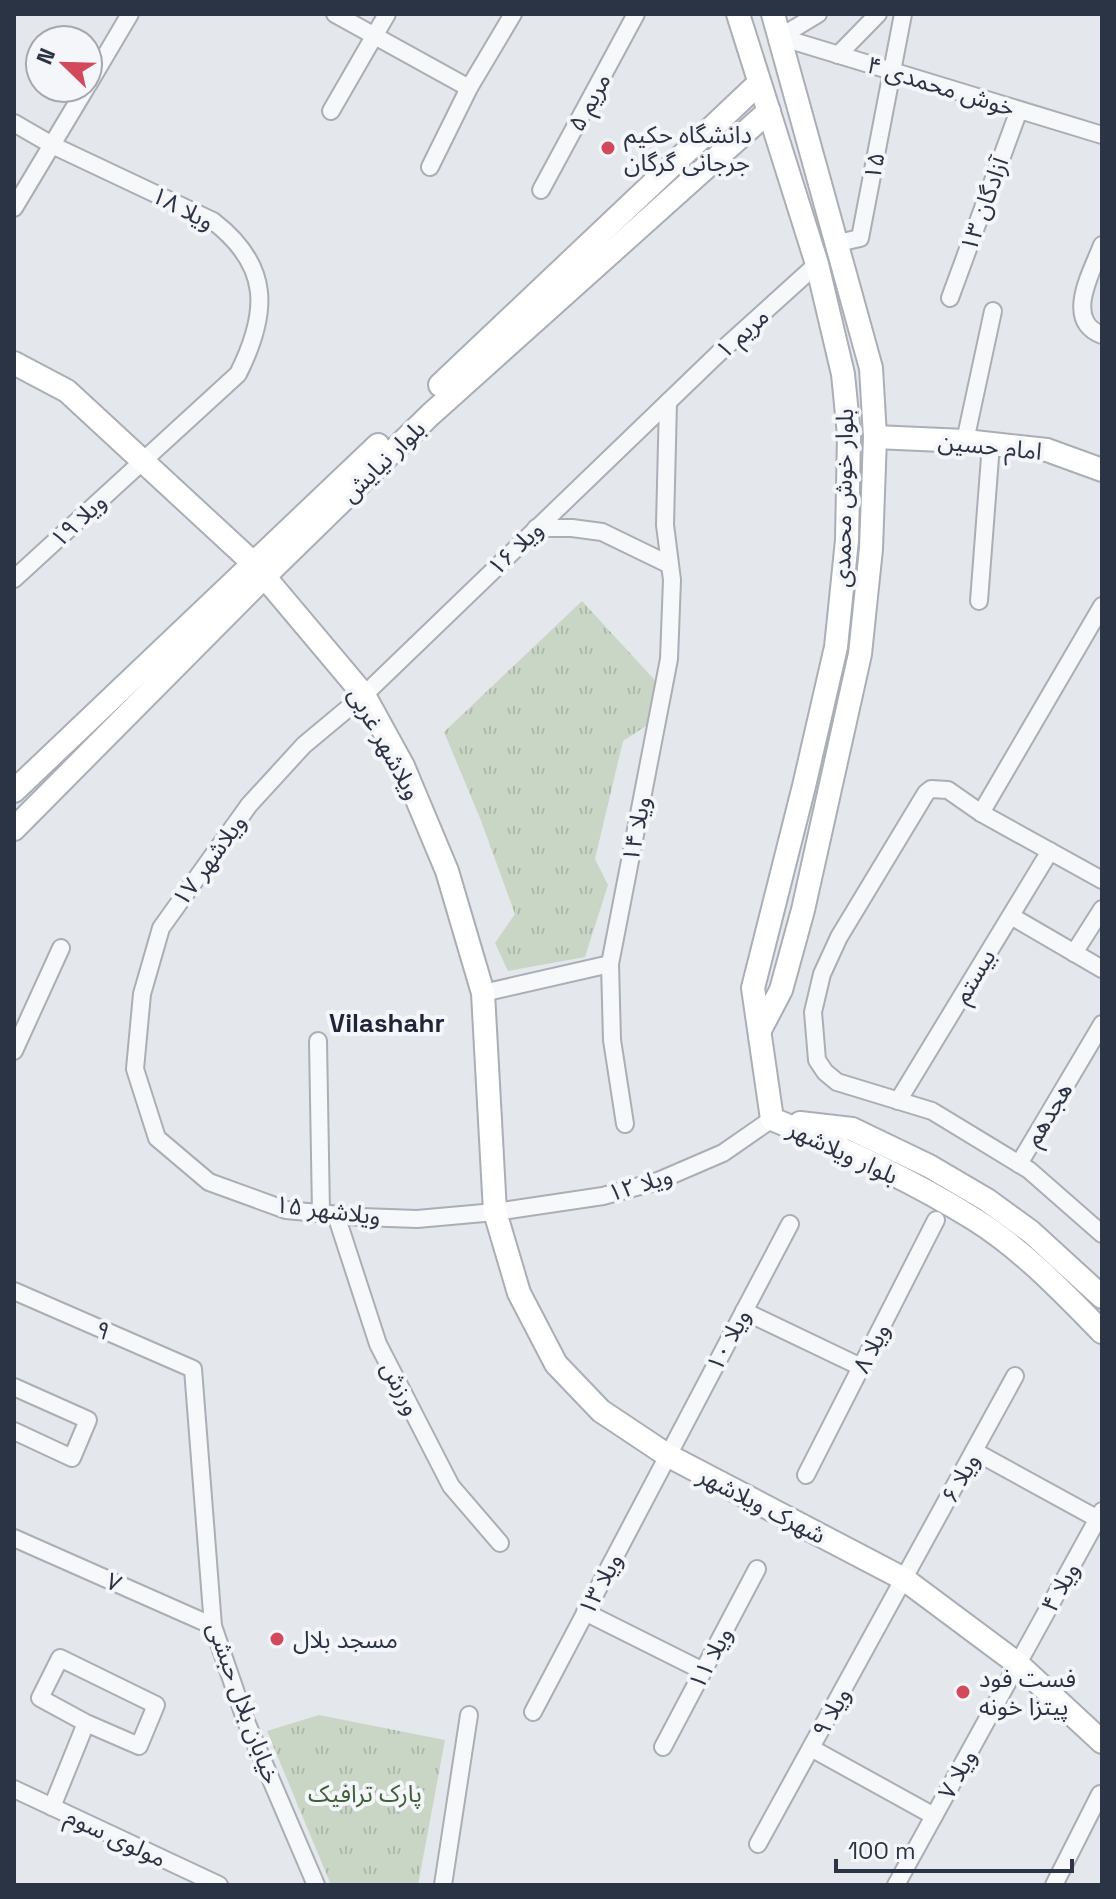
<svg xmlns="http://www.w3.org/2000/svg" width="1116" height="1899" font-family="'Space Grotesk','Noto Sans Arabic',sans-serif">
	<defs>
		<pattern id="grass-tufts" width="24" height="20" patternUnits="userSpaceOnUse" patternTransform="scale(2)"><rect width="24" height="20" fill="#c9d6c5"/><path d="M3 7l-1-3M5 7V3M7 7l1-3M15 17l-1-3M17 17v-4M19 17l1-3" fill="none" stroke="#adb8ab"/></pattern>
	</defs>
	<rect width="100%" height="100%" fill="#e4e7ec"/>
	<g fill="url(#grass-tufts)">
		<polygon points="582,601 662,688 646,726 623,741 595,859 608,885 585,957 508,971 495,943 515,914 480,818 444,732"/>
		<polygon points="319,1715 445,1740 418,1885 331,1885 267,1731"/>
	</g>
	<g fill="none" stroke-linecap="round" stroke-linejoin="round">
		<defs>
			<g id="street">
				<polyline points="335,14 469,88"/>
				<polyline points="780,37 1102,135"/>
				<polyline points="780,37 818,14"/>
				<polyline points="838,55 878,14"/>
				<polyline points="88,85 130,14"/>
				<polyline points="331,111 387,14"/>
				<path d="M14 123 52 145 213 221C271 266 269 312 238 374L14 579"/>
				<polyline points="430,167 469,88 513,14"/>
				<polyline points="541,190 636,14"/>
				<polyline points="14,208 86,88"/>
				<polyline points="838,243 860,238 903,14"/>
				<path d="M1102 245C1092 272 1063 320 1102 335"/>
				<polyline points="950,298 1019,110"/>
				<polyline points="965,441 993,311"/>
				<polyline points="536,528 572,528 602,532 668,564"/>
				<polyline points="979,601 991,444"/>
				<polyline points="981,813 1102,606"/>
				<polyline points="1102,880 981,813 948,790 931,789 926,793 839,937 822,974 813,1012 817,1060 825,1072 837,1082 932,1111 1029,1170 1102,1234"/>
				<polyline points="1011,916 1102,969"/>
				<polyline points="1074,953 1102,909"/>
				<polyline points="610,964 612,1040 625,1124"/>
				<polyline points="483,993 610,964 669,659 672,580 665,525 668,402"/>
				<polyline points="318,1041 321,1213"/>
				<polyline points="14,1051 61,948"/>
				<polyline points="898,1101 1050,851"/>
				<polyline points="772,1119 723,1153 658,1181 603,1196 495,1212 417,1219 361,1217 286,1210 209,1182 157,1138 135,1069 142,994 161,928 249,805 304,745 364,695 722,350 817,264"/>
				<polyline points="1019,1164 1102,1024"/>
				<polyline points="336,1215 378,1344 451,1486 500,1543"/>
				<polyline points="14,1291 193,1369 213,1626 245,1719 316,1885"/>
				<polyline points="744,1311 861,1367"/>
				<polyline points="14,1387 88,1420 72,1458 14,1431"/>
				<polyline points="974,1451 1098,1519"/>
				<polyline points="806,1475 936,1220"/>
				<polyline points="14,1538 213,1626"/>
				<polyline points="585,1612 703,1671"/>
				<polyline points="533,1712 790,1224"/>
				<polyline points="663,1747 757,1569"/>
				<polyline points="811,1748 934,1816"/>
				<polyline points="14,1789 219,1885"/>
				<polyline points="52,1807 86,1723 139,1746 156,1705 60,1658 40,1698 86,1723"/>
				<polyline points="758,1844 1015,1376"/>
				<polyline points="443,1885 469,1715"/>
				<polyline points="896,1885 1102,1511"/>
				<polyline points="1054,1885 1100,1794"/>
			</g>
			<g id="secondary">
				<polyline points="738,14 817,264 843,374 849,435 847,540 836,647 804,786 753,988 772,1119"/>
				<polyline points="14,363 67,391 253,563 364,695 403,766 447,871 483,993 495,1212 519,1293 556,1364 601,1411 667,1455 904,1579 1018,1664 1102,1742"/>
				<polyline points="440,385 759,83"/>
				<polyline points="875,437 965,441 1047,450 1102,470"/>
				<polyline points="14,791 378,445"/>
				<polyline points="14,829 264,577 430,415 769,111"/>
				<polyline points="760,1030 781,990 803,910 860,654 871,549 875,437 871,368 773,14"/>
				<path d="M772 1119C842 1148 910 1179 974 1219 1022 1249 1063 1292 1102 1332"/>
				<polyline points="800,1123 852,1129 929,1166 987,1200 1031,1232 1102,1297"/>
			</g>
		</defs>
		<use href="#street" stroke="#a9aeb7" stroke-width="20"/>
		<use href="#secondary" stroke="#a9aeb7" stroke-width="26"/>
		<use href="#street" stroke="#f7f8fa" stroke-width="16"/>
		<use href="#secondary" stroke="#fff" stroke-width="22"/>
	</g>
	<g fill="#d1495b" stroke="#f4f6f9" stroke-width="3">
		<circle cx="608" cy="148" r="8"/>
		<circle cx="277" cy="1639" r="8"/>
		<circle cx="963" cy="1692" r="8"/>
	</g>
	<g text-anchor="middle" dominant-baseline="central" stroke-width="8" stroke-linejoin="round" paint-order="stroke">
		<g font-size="24" fill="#2b3445" stroke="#f4f6f9">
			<text transform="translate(941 86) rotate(17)">خوش محمدی ۴</text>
			<text transform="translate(589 102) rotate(-61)">۵ مریم</text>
			<text transform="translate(874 166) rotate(-79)">۱۵</text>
			<text transform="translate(984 204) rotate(-70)">آزادگان ۱۳</text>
			<text transform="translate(183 208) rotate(27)">ویلا ۱۸</text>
			<text transform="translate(742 333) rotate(-42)">۱ مریم</text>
			<text transform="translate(990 446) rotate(6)">امام حسین</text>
			<text transform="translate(383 461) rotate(-44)">بلوار نیایش</text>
			<text transform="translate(843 498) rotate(-89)">بلوار خوش محمدی</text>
			<text transform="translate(78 520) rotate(-43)">۱۹ ویلا</text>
			<text transform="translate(515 548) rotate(-44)">۱۶ ویلا</text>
			<text transform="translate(385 743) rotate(61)">ویلاشهر غربی</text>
			<text transform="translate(636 829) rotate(-79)">۱۴ ویلا</text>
			<text transform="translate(209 860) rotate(-54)">ویلاشهر ۱۷</text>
			<text transform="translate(974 976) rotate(-59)">بیستم</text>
			<text transform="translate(1048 1114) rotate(-59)">هجدهم</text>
			<text transform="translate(843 1152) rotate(25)">بلوار ویلاشهر</text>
			<text transform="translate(640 1184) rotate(-17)">ویلا ۱۲</text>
			<text transform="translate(328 1210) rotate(7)">ویلاشهر ۱۵</text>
			<text transform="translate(103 1330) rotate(24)">۹</text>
			<text transform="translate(728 1340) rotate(-62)">۱۰ ویلا</text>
			<text transform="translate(871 1348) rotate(-63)">ویلا ۸</text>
			<text transform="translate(401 1388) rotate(63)">ورزش</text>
			<text transform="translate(960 1478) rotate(-61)">۶ ویلا</text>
			<text transform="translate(762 1505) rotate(27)">شهرک ویلاشهر</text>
			<text transform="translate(114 1582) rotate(24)">۷</text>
			<text transform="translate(600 1584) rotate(-62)">۱۳ ویلا</text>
			<text transform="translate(1060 1587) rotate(-61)">۴ ویلا</text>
			<text transform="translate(710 1658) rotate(-62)">۱۱ ویلا</text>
			<text transform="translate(244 1703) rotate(70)">خیابان بلال حبشی</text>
			<text transform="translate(831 1712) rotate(-61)">۹ ویلا</text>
			<text transform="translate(957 1774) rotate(-61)">۷ ویلا</text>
			<text transform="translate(116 1837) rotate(25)">مولوی سوم</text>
		</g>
		<g font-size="24" fill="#2b3445" stroke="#f4f6f9" text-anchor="start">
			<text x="624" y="134">دانشگاه حکیم<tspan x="624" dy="28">جرجانی گرگان</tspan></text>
			<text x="293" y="1639">مسجد بلال</text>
			<text x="979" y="1678">فست فود<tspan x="979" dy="28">پیتزا خونه</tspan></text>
		</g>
		<g font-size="24" fill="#3f6138" stroke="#f4f6f9">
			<text x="365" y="1793">پارک ترافیک</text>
		</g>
		<g font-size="26" font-weight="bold" fill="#1d2536" stroke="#f4f6f9">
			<text x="387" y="1023">Vilashahr</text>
		</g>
	</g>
	<rect width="1116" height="1899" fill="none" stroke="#2b3445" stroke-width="32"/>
	<g transform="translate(64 64) rotate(293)"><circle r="38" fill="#f4f6f9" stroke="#a4a8b1" stroke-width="2"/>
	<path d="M0-6L14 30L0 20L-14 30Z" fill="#d1495b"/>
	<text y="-12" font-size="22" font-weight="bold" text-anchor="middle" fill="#2b3445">N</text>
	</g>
	<path d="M836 1859v12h236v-12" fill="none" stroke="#2b3445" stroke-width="4"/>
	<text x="848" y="1859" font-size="24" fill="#2b3445" stroke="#f4f6f9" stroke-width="6" paint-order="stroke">100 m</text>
</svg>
